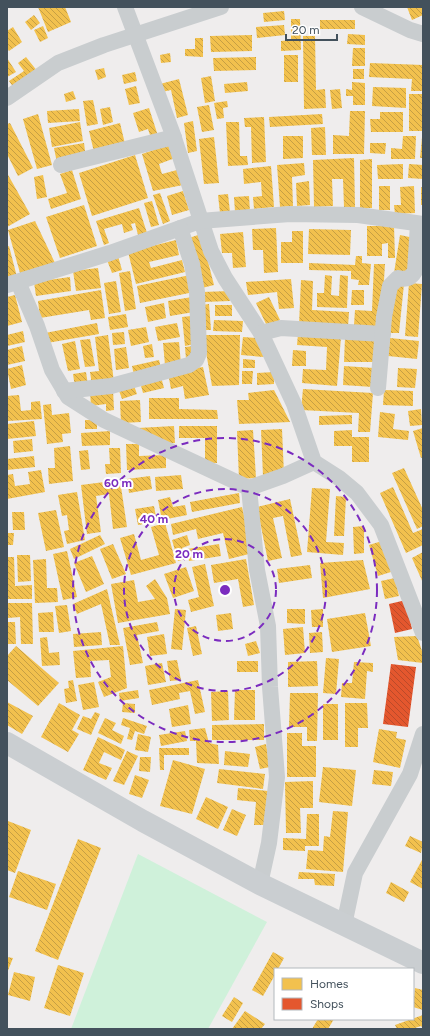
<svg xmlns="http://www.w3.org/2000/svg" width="430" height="1036" font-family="Figtree,sans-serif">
	<defs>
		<pattern id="homes-back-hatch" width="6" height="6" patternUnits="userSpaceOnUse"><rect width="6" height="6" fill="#f2c14e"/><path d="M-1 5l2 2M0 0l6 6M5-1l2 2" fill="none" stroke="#c69f44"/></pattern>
		<pattern id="shops-back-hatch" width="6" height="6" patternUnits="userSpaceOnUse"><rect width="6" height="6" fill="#e4572e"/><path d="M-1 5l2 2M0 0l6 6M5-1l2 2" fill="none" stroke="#ba4a2a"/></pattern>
	</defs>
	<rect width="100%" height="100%" fill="#efeded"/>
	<polygon fill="#cff1da" points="138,854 267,922 208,1029 71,1029"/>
	<g fill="url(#homes-back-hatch)">
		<polygon points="38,7 65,7 71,22 48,32"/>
		<polygon points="407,7 423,7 423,15 412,20"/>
		<polygon points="284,11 285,20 264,22 263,13"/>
		<polygon points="34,15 40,23 31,30 25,22"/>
		<polygon points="291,19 300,19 301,50 281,51 281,41 291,40"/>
		<rect x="320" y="20" width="35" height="9"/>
		<polygon points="284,25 285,35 257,38 256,27"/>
		<polygon points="43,26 48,38 40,42 34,30"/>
		<polygon points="13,27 22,42 9,51 7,48 7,31"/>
		<polygon points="348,34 365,35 365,45 347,44"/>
		<polygon points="252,35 252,51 211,52 210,36"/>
		<polygon points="303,36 315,36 316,90 325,89 326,108 304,109"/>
		<polygon points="195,38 203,38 203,57 185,56 185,49 195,49"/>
		<polygon points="353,48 365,48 365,66 352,66"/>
		<polygon points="170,53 171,62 161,63 160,55"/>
		<rect x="284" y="55" width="14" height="27"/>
		<polygon points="26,57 38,72 14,88 9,81 24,71 18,63"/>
		<polygon points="256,57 256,70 214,71 213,58"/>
		<polygon points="7,58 16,72 7,77"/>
		<polygon points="370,63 423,65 423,91 411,91 412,79 369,77"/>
		<polygon points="104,68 106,77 98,80 95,70"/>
		<rect x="353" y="69" width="11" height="10"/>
		<polygon points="135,72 137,81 124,84 122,75"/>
		<polygon points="211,76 215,101 205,103 201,78"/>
		<polygon points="179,79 188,115 177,118 171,90 162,92 160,84"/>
		<polygon points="247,82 248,91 225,93 224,84"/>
		<polygon points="352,82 365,83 365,105 353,105 353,96 346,96 346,89 352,90"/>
		<polygon points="136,86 140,103 129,105 125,89"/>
		<polygon points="373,87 406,88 406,108 372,106"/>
		<polygon points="340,89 342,108 332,109 330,90"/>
		<polygon points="73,91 76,99 66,102 64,94"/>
		<rect x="409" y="94" width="13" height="37"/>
		<polygon points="93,100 98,124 87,126 83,101"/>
		<polygon points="227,101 228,107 223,108 224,118 217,119 214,103"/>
		<polygon points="209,105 214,130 202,132 197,107"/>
		<polygon points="110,107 113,122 103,125 100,109"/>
		<polygon points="149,108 158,136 151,138 148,129 139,132 133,113"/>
		<polygon points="79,109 80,121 48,123 47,111"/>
		<polygon points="350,111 365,111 364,154 333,154 333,135 349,136"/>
		<polygon points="380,112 403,112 403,132 371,132 370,119 380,119"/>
		<polygon points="38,114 52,165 37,169 23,119"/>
		<polygon points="322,114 323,124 270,127 269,117"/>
		<polygon points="264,117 266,162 252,163 251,127 245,127 244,118"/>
		<polygon points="193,121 197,151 188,153 184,123"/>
		<polygon points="80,122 83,141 52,147 49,128"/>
		<polygon points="226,122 239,122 240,156 247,156 248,165 228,166"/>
		<polygon points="10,123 33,168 18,176 7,154 7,124"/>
		<polygon points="120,123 126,148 95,156 89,131"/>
		<polygon points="325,127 326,155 312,155 311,128"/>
		<polygon points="283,136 303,136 303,158 283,159"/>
		<polygon points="403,136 416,136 415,159 391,159 391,148 402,149"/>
		<polygon points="214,137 219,183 204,184 199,139"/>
		<polygon points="422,137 423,137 423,158 420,158"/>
		<polygon points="84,143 86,159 57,163 54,148"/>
		<polygon points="370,143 386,143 385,154 370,153"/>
		<polygon points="171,144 175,158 159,164 162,174 177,170 183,185 153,191 142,154"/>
		<polygon points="135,155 148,198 92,216 79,173"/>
		<polygon points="354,158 355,207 344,207 343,179 332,179 333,206 314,207 313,160"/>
		<polygon points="372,159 372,208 360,208 360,160"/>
		<polygon points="304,163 305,175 292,177 293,206 280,207 277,165"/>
		<polygon points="403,164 403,179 378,179 377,165"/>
		<polygon points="409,164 423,165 423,179 408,178"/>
		<polygon points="271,166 274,207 254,209 253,197 262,196 261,182 244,184 243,169"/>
		<polygon points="72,170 81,199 51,209 48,199 67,193 60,174"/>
		<polygon points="7,173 30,214 7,227"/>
		<polygon points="43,175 47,197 37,199 34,177"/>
		<polygon points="309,181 310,205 297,206 296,183"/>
		<rect x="379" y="186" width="11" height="24"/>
		<polygon points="414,186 415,213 395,214 394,205 401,205 400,187"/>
		<polygon points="421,187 423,188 423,205 421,205"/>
		<polygon points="183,191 189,210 172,215 167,196"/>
		<polygon points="160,193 170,221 163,224 153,195"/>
		<polygon points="228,194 230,212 220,213 218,195"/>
		<polygon points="249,196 250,212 235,212 234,197"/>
		<polygon points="152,201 159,225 151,227 144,203"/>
		<polygon points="84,205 97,246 60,258 46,217"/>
		<polygon points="139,208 147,233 138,235 135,223 131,224 133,230 124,233 122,224 104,229 109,243 104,245 96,221"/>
		<polygon points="35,221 55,263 20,273 8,230"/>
		<polygon points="367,226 394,226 395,258 388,258 388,243 382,244 382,256 367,256"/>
		<polygon points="276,228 278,272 264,273 263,250 253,250 252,229"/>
		<polygon points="309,229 351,230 350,255 308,254"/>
		<polygon points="292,231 303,231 303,263 281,263 281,242 292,242"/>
		<polygon points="243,232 246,267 233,268 232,253 222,253 220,234"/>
		<polygon points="201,234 214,285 202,288 189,238"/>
		<polygon points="400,235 414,238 408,275 394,273"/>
		<polygon points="176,240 179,255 149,262 151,268 182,260 185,272 136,284 128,252"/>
		<polygon points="9,246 17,277 7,279 7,247"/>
		<polygon points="118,256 122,270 112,273 107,260"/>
		<polygon points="356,256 362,256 362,263 371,264 369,285 358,285 359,280 351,279 351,271 309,270 309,263 355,265"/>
		<polygon points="374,264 385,264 381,327 354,325 355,310 372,311"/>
		<polygon points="98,268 101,288 76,291 73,271"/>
		<polygon points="130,271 136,309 125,311 119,273"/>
		<polygon points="190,275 194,292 140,303 137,286"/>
		<polygon points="325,275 332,276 331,295 339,296 340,275 348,276 347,308 317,307 317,293 324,293"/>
		<polygon points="70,277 71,291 36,296 34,282"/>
		<polygon points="291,279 294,308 279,309 277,292 248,295 246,282"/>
		<polygon points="301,280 313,281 312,310 349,312 348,327 299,325"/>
		<polygon points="116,281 121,312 109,314 104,283"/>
		<polygon points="395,283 404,284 399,333 390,333"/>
		<polygon points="409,283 422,284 418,337 405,336"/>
		<polygon points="101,290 105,318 91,320 89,310 40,318 38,301"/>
		<polygon points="352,290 364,290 364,305 351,305"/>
		<polygon points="230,291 230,301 203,302 202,292"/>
		<polygon points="15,295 22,322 7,326 7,297"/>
		<polygon points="192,297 194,312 170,316 168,301"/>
		<polygon points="269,297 280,320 267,326 256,303"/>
		<polygon points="164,303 166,318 148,322 145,307"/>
		<polygon points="209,304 211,330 203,330 202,305"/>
		<rect x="215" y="305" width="17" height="11"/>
		<polygon points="126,314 128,327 110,330 108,317"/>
		<polygon points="191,316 195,344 185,346 182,317"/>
		<polygon points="214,320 243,321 242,332 213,331"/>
		<polygon points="97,323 99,334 47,343 45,333"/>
		<polygon points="177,323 180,337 158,341 155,327"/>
		<polygon points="146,327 149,342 131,346 128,330"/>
		<polygon points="23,331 25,342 7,346 7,335"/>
		<polygon points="124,332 125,344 113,345 112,333"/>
		<polygon points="298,334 341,337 337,386 302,383 303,369 326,370 327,347 297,345"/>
		<polygon points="108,335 114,382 92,385 90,372 99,371 95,337"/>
		<polygon points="203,335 240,335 239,385 212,386"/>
		<polygon points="243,337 256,338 264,357 241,355"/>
		<polygon points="345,338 377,338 377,362 344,362"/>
		<polygon points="390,338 419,341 417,359 388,356"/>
		<polygon points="90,339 95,366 85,367 80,340"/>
		<polygon points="75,341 80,369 68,371 62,344"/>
		<polygon points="179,342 181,364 165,365 163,343"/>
		<polygon points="152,344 154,357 145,358 143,346"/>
		<polygon points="22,346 25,361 7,365 7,350"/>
		<polygon points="194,346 195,358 186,359 185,347"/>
		<polygon points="126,347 129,368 116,370 114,349"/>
		<polygon points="293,350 306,351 306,366 292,366"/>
		<polygon points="243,359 255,360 255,368 243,368"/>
		<polygon points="159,360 161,368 134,375 132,366"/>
		<polygon points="22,365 26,385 11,389 7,369"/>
		<polygon points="344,366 374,368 373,387 343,385"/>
		<polygon points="203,367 209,395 185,399 183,386 171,389 168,373"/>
		<polygon points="398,368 417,369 415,388 397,387"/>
		<polygon points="242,371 253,371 252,384 242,384"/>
		<polygon points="86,372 88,385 75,387 73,374"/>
		<polygon points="274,372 274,384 257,385 257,373"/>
		<polygon points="161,377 164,388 143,393 140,382"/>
		<polygon points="133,383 137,394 122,399 118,388"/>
		<polygon points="303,389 373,393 370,432 358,432 359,413 301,410"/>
		<polygon points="113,390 114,410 106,411 106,404 91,406 90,391"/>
		<polygon points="274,390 290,422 239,424 237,400 249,400 248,393"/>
		<polygon points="384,390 413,391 413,406 383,405"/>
		<polygon points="19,395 21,411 31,410 31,402 40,401 42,419 8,421 7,396"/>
		<polygon points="149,398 179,398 179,409 217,410 218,419 149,419"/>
		<polygon points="140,400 141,422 121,423 120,401"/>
		<polygon points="51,404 52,415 69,413 71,433 62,434 63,442 47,444 43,405"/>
		<polygon points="421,409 422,425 410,426 408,411"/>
		<polygon points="380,412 395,414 393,429 409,431 408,440 378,437"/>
		<polygon points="352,415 352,424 319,425 319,416"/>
		<rect x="85" y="420" width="12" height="9"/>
		<polygon points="34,421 36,436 7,439 7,424"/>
		<polygon points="174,426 175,443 163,444 138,428"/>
		<polygon points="179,426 217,426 217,463 205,463 205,438 179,438"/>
		<polygon points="423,428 423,457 421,458 413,431"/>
		<polygon points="282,429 284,475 263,476 261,430"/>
		<polygon points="253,430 256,478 239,479 237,431"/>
		<polygon points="352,430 352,437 369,437 369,462 352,462 352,446 334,446 334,431"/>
		<polygon points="110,431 110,445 82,446 81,433"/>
		<polygon points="32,439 33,451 14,453 13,441"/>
		<polygon points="126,444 139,444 139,456 166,455 166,468 127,470"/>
		<polygon points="70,446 73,481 49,484 48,468 55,468 54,448"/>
		<polygon points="109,448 120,448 121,473 106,474 105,464 110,464"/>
		<polygon points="88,450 90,469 81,470 79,451"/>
		<polygon points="34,456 35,467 7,470 7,459"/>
		<polygon points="404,468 423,510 423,526 417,529 392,473"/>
		<polygon points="41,470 45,492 7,499 7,475 13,474 15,486 30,484 28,472"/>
		<polygon points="181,475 183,489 156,491 155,477"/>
		<polygon points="150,476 152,489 129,493 127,479"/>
		<polygon points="120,480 127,527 113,529 109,494 96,496 101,532 87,534 81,485"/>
		<polygon points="393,487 413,533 423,529 423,545 406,553 380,493"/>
		<polygon points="312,488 330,489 326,542 344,543 343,555 307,552"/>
		<polygon points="77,492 85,540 67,544 64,531 69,530 67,515 62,516 58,495"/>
		<polygon points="239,493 240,503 192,512 190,502"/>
		<polygon points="336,496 346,497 344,536 334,536"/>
		<polygon points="170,497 173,507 185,505 187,515 162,520 158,500"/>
		<polygon points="290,499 302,555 291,557 283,516 273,518 282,558 268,561 257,507"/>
		<polygon points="154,506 157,522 138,525 135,509"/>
		<polygon points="242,507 253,553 229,559 223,533 198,539 196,529 173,535 171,524"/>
		<polygon points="56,510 64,547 46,551 38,513"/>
		<polygon points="12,512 24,512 25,530 13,530"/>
		<polygon points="165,523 176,563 131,575 120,538 134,534 141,560 159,555 151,527"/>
		<polygon points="364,526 364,553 354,554 353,527"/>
		<polygon points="7,533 14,533 13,545 7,545"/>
		<polygon points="100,535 105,544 74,559 70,549"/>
		<polygon points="187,535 190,545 182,548 185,559 178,561 172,540"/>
		<polygon points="382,541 391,572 378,576 369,545"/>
		<polygon points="113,544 126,574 112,579 100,549"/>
		<polygon points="219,544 221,556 189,561 187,549"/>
		<polygon points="67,551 77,597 63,600 53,554"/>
		<polygon points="423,552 423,583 412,558"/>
		<polygon points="17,555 30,555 31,581 18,582"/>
		<polygon points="92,556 104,584 86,592 74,563"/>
		<polygon points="7,557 14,557 15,586 32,585 32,599 7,599"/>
		<polygon points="46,559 47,588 57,588 58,602 35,603 33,560"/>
		<polygon points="246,559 254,605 243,607 238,579 214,583 211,565"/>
		<polygon points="363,560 370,589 323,598 320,563"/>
		<polygon points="205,564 214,606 191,612 188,600 199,597 192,567"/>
		<polygon points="310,565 312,578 279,583 277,569"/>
		<polygon points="186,567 194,591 173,598 164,574"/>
		<polygon points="395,578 399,596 385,599 381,581"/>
		<polygon points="155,579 167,598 170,614 118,623 111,584 134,580 138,602 155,599 146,586"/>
		<polygon points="107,589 120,645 110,645 101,604 77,614 73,604"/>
		<polygon points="8,603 32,603 33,644 21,644 20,617 8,618"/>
		<polygon points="67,605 71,631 59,633 55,606"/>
		<polygon points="175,609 186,610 182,650 171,649"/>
		<polygon points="287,609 305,609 305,624 287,623"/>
		<polygon points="323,609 323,627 312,627 311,610"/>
		<polygon points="53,612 54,632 39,632 38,613"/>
		<polygon points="231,613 233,629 218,631 216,615"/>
		<polygon points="365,613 371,646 332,652 327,619"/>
		<polygon points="7,622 15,622 16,644 7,644"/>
		<polygon points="157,622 159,631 137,635 143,663 130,665 123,628"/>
		<polygon points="196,626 202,654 193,656 187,628"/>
		<polygon points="303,627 305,653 285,655 283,629"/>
		<polygon points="101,632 102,645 74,647 73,634"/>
		<polygon points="322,632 323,652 310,653 309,633"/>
		<polygon points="164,634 167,654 150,656 147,637"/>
		<polygon points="417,636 423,654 423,663 398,660 394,637"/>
		<polygon points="47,637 49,653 59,652 60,665 42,666 40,638"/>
		<polygon points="256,641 260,653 248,656 245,644"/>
		<polygon points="16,646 59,683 38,706 7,680 7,656"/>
		<polygon points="123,646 127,688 104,697 98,682 111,677 109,660 90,661 91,677 76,678 73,651"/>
		<polygon points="326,658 339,659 336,694 323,693"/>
		<polygon points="177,660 181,680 170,681 167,661"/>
		<rect x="237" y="661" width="21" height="11"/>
		<polygon points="317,661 318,686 288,687 288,662"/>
		<polygon points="354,662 373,663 373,672 367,671 365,699 341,697 342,683 352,683"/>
		<polygon points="162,663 166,682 148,685 145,666"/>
		<polygon points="73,680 77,701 66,703 64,689 69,688 68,681"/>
		<polygon points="198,680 205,712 195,714 190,691 179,693 180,699 152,705 149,690"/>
		<polygon points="94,682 99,707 83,710 78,685"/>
		<polygon points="138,690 139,698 120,701 119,693"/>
		<polygon points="235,690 255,690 255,720 234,720"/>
		<polygon points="228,691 229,720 212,721 211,692"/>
		<polygon points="290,693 318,693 317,741 307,741 307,727 289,727"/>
		<polygon points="7,702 33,716 22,734 7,725"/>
		<polygon points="59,703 80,715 72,730 79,734 68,752 41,737"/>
		<polygon points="123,703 135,704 135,713 122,712"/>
		<polygon points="345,703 367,703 368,728 358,728 358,747 345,747"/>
		<rect x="323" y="704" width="15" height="36"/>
		<polygon points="188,705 191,724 172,727 169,709"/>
		<polygon points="95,712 100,714 91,735 77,729 83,716 91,719"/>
		<polygon points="105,718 116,723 112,730 124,736 121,744 98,733"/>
		<polygon points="123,718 147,726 144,734 135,731 132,740 127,739 130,728 121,725"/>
		<polygon points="264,724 264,740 212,740 212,725"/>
		<polygon points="205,728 209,743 218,745 219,764 197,763 196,741 190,741 189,730"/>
		<polygon points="379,729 397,732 396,738 406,740 400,768 373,762"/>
		<polygon points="185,731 187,741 161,746 159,735"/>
		<polygon points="287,733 302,733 302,746 316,746 316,777 287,777"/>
		<polygon points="138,734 151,737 148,752 135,750"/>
		<polygon points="98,737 125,750 121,760 104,752 99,763 112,768 106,780 83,770"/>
		<polygon points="266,744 270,767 260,769 255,747"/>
		<polygon points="159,748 189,748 189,755 164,755 164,770 160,770"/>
		<polygon points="127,751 138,756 124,785 113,781"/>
		<polygon points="225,751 250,754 248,767 224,765"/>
		<polygon points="140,757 151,757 150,772 139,771"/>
		<polygon points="173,760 205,769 192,814 160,806"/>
		<polygon points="323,767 356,770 352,806 319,802"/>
		<polygon points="219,769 265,774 263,789 217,783"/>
		<polygon points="374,770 393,772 391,786 372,784"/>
		<polygon points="135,775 149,780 142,798 129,794"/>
		<polygon points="313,781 313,808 300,808 301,833 286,833 285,782"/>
		<polygon points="238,788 268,791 264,825 254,825 256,802 237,800"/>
		<polygon points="206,797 228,807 218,829 196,819"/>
		<polygon points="232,809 246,815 237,836 223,830"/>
		<polygon points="333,811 348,812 343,872 306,869 308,850 323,851 324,836 330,837"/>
		<polygon points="307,814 319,814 319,846 305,846 305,851 283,850 283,838 306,839"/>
		<polygon points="8,821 31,830 15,873 7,870"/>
		<polygon points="410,836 423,842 421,853 405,846"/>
		<polygon points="78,839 101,848 58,960 35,951"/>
		<polygon points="423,858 423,889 410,882"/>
		<polygon points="18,871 56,884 47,910 9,897"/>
		<polygon points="299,872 335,874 334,886 315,885 314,879 298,879"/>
		<polygon points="391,882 409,892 404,902 386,893"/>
		<polygon points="273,952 284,958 278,969 275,969 275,975 263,996 252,990"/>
		<polygon points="7,957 13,958 7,973"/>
		<polygon points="58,965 84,973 70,1016 44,1008"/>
		<polygon points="14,972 35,977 30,1001 8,995"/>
		<polygon points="415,988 423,990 423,1010 413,1007"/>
		<polygon points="234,997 243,1003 232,1022 222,1016"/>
		<polygon points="245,1011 265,1024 261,1029 232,1029"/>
		<polygon points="423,1015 423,1029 421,1026 412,1029 397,1029 395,1025"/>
		<polygon points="318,1019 334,1019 328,1029 312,1029"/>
	</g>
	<g fill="url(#shops-back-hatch)">
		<polygon points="406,600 412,629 395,633 389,604"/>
		<polygon points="391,664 416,667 408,727 383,724"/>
	</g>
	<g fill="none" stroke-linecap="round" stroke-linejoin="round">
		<g stroke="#c9cdcf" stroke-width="16">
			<polyline points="125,7 172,132 211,251 225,278 261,333 294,404 314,462 339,478 357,493 381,525 423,633"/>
			<polyline points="362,7 410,30 423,34"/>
			<polyline points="7,98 58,63 104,45 221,7"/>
			<polyline points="61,165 174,137"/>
			<polyline points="18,282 37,326 52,370 68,397 104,420 249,488"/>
			<polyline points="7,285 110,253 200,221 290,214 358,215 423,224"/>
			<polyline points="261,333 281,328 383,334"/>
			<path d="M378 388 384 317 390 286 398 278C407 280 411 278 415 271L418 224"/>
			<polyline points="64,391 111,386 189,365 196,360 199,353 197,292 192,264 180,228"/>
			<polyline points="260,884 269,843 277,777 270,687 268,626 257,570 249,488 283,476 314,462"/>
			<polyline points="344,925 355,873 410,774 423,734"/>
		</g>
		<polyline stroke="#caced1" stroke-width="22" points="7,743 143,821 260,884 423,963"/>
	</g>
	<g fill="none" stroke="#7b2cbf" stroke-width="2" stroke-dasharray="7 5">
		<circle cx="225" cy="590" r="51"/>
		<circle cx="225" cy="590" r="101"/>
		<circle cx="225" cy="590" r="152"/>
	</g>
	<circle cx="225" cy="590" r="6" fill="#7b2cbf" stroke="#fff" stroke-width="2"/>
	<g font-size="12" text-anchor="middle" font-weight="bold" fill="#7b2cbf" stroke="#fff" stroke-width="4" stroke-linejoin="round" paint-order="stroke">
		<text x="118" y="487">60 m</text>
		<text x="154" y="523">40 m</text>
		<text x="189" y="558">20 m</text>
	</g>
	<rect width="430" height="1036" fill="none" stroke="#43515c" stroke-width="16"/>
	<rect x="274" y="968" width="140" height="52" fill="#ffffff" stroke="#b4b9be"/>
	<rect x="282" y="978" width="20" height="12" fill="#f2c14e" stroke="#b4b9be"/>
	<text x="310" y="988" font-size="12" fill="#43515c">Homes</text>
	<rect x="282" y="998" width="20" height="12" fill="#e4572e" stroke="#b4b9be"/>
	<text x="310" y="1008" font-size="12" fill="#43515c">Shops</text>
	<path d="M286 34v6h51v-6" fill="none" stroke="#43515c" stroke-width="2"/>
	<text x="292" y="34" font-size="12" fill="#43515c" stroke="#ffffff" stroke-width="3" paint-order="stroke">20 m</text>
</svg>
